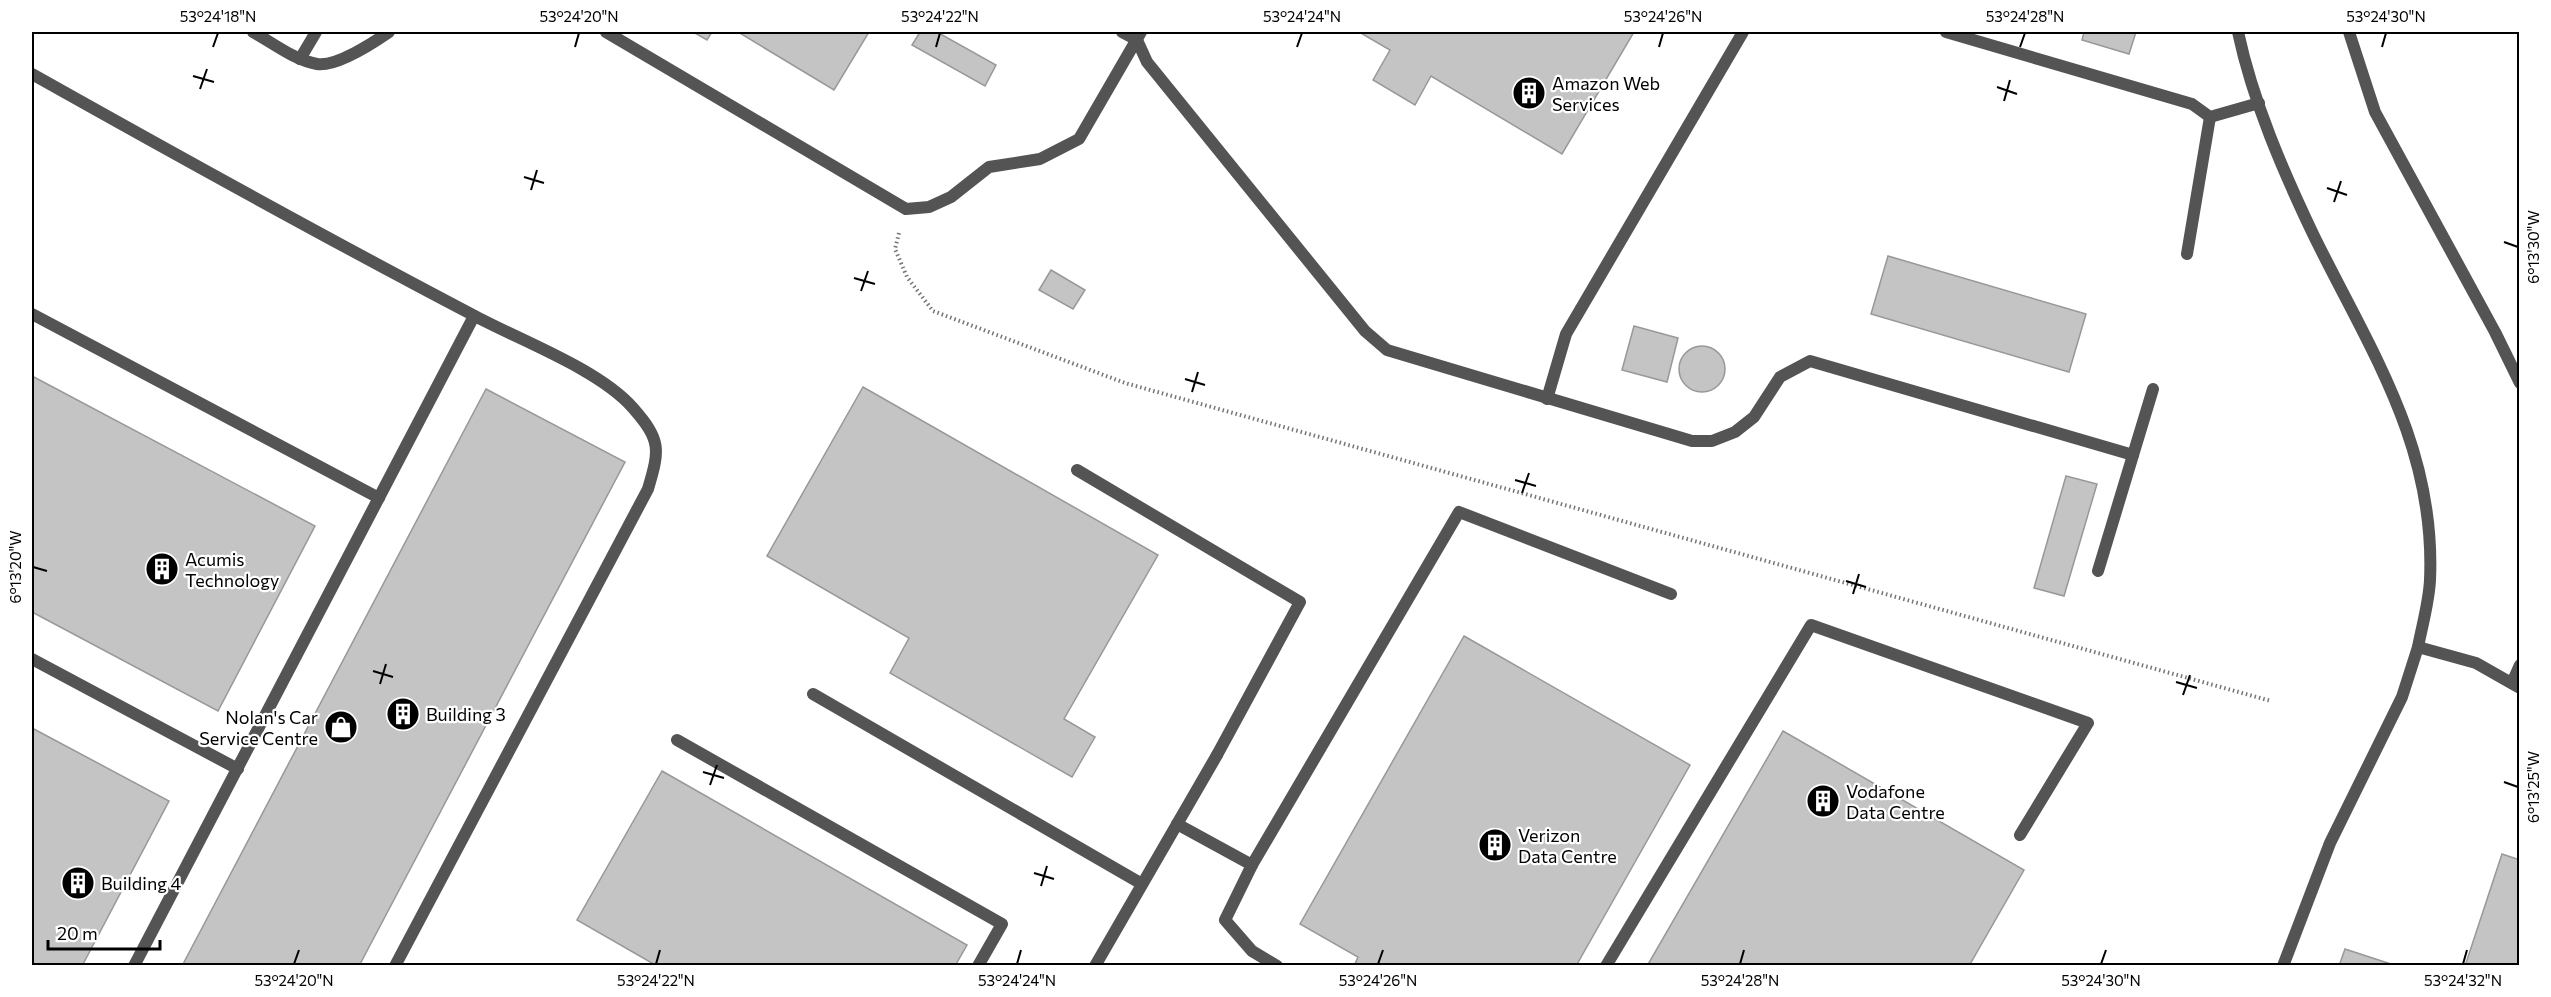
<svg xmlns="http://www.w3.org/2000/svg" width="2551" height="997" font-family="Commissioner,sans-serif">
	<rect width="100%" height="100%" fill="#fff"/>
	<g fill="#c4c4c4" stroke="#989898" stroke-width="1.5">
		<polygon points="693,32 712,32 707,40"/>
		<polygon points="738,32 869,32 834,90"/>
		<polygon points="920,32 937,32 996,65 985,86 912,45"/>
		<polygon points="1359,32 1634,32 1562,154 1431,76 1415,105 1373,80 1390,50"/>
		<polygon points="2084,32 2136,32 2129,54 2082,40"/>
		<polygon points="1888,256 2086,314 2069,372 1871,314"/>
		<polygon points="1051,270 1085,290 1073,309 1039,290"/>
		<polygon points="1634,326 1678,338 1667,382 1622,370"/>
		<circle cx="1702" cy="369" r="23"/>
		<polygon points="32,376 315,526 218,711 32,612"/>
		<polygon points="863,387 1158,555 1064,719 1095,737 1072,777 890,673 909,638 767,556"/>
		<polygon points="486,389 625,462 359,966 182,966"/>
		<polygon points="2066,476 2097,484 2064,596 2034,588"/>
		<polygon points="1464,636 1690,765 1576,966 1354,966 1358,957 1300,924"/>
		<polygon points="32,728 169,801 82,966 32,966"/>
		<polygon points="1783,731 2024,870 1969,966 1647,966"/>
		<polygon points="662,771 967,945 955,966 657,966 577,920"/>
		<polygon points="2502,854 2520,860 2520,966 2465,966"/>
		<polygon points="2345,949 2397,966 2339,966"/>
	</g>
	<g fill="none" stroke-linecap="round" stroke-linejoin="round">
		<polyline stroke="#767676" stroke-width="4" stroke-dasharray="1.5 3" stroke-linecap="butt" points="899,233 895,249 907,277 933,311 1125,383 2271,701"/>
		<g stroke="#545454" stroke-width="12">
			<path d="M253 32C273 43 294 60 317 64 336 67 373 43 389 32"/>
			<polyline points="606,32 906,209 929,207 951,197 989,167 1040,159 1079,139 1141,32"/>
			<polyline points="1122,32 1137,40 1147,62 1365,331 1387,350 1692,441 1712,441 1735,432 1754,417 1780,377 1810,361 2133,455"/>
			<polyline points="1946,32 2192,104 2210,117 2259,103"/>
			<path d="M2238 32C2253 102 2283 171 2314 236 2370 350 2436 446 2430 580 2429 602 2422 626 2418 647"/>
			<polyline points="2349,32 2375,112 2495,332 2520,383"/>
			<polyline points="300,59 316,32"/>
			<path d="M32 74C178 156 324 237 473 315 519 340 599 369 633 408 661 440 660 449 648 489L395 966"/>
			<polyline points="2187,254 2210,117"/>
			<polyline points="32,314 379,498"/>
			<polyline points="1547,399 1566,334 1743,32"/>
			<polyline points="1077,470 1300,602 1217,755"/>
			<polyline points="2098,571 2153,389"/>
			<polyline points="32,659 238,769"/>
			<polyline points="2512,683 2520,665"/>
			<polyline points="813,694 1142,884"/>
			<polyline points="677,740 1002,924 978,966"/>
			<polyline points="1177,824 1252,865"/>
			<polyline points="134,966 474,316"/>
			<polyline points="1277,966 1252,951 1225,920 1252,865 1459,512 1671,594"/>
			<polyline points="1606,966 1811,625 2088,723 2020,835"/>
			<polyline points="2283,966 2330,843 2402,697 2418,647 2476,663 2520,688"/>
		</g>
		<polyline stroke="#545454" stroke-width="12" points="1095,966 1217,755"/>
	</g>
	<path fill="none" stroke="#000" stroke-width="2" d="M213 47 218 33M575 47 579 33M936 47 940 33M1297 47 1302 33M1659 47 1663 33M2020 47 2025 33M2382 47 2386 33M193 76 214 82M1997 87 2017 94M200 89 207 69M2004 101 2010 80M524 177 544 183M2327 188 2347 195M531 190 537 170M2334 202 2341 181M2504 242 2518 247M854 278 875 284M861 291 868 271M1185 379 1205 385M1192 392 1198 372M1515 480 1536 486M1522 493 1529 473M33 567 47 571M1846 581 1866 587M1853 594 1859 574M373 671 393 677M2176 682 2197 688M380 684 386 664M2183 695 2190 675M703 772 724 778M2504 782 2518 787M710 785 717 765M1034 873 1054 879M1041 886 1047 866M294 964 299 950M656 964 660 950M1017 964 1021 950M1378 964 1383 950M1740 964 1744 950M2101 964 2106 950M2463 964 2467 950"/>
	<defs>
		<symbol id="building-disc" viewBox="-11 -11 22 22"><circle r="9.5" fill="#000" stroke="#fff"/><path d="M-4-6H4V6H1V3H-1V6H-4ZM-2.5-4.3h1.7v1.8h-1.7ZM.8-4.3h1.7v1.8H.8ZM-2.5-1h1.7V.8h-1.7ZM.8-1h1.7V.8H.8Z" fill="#fff"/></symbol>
		<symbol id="shop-disc" viewBox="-11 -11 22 22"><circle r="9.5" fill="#000" stroke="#fff"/><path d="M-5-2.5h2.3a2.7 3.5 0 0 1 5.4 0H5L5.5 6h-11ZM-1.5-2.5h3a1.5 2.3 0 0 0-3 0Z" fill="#fff"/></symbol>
	</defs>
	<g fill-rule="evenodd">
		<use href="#building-disc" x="1510" y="74" width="38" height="38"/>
		<use href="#building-disc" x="143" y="550" width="38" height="38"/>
		<use href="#building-disc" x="384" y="695" width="38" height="38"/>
		<use href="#shop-disc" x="322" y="708" width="38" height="38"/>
		<use href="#building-disc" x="1804" y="782" width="38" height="38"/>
		<use href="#building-disc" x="1476" y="826" width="38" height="38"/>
		<use href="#building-disc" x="59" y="864" width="38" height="38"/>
	</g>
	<g text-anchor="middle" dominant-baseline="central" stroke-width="4.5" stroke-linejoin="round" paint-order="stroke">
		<g font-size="18" fill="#000" stroke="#fff" text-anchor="start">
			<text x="1552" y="83">Amazon Web<tspan x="1552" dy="21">Services</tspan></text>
			<text x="185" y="559">Acumis<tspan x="185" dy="21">Technology</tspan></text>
			<text x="426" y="714">Building 3</text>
			<text x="318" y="717" text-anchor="end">Nolan's Car<tspan x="318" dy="21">Service Centre</tspan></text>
			<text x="1846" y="791">Vodafone<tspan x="1846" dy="21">Data Centre</tspan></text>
			<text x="1518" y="835">Verizon<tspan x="1518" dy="21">Data Centre</tspan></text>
			<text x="101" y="883">Building 4</text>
		</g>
	</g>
	<rect width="2551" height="997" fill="none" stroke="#ffffff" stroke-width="66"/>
	<path d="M48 940v9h112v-9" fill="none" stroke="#000000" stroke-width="3"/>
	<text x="57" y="940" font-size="18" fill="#000000" stroke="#ffffff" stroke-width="4.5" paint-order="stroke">20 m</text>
	<rect x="33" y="33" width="2485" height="931" fill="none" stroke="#000" stroke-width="2"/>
	<g font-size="15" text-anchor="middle" fill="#000">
		<text x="218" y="22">53°24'18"N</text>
		<text x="579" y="22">53°24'20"N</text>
		<text x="940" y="22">53°24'22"N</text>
		<text x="1302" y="22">53°24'24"N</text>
		<text x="1663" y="22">53°24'26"N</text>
		<text x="2025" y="22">53°24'28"N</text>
		<text x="2386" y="22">53°24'30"N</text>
		<text transform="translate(2534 247) rotate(-90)" y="5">6°13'30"W</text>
		<text transform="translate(16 567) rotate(-90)" y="5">6°13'20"W</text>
		<text transform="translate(2534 787) rotate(-90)" y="5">6°13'25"W</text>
		<text x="294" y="986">53°24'20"N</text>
		<text x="656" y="986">53°24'22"N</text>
		<text x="1017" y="986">53°24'24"N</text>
		<text x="1378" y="986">53°24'26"N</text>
		<text x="1740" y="986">53°24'28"N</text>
		<text x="2101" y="986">53°24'30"N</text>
		<text x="2463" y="986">53°24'32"N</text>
	</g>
</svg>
